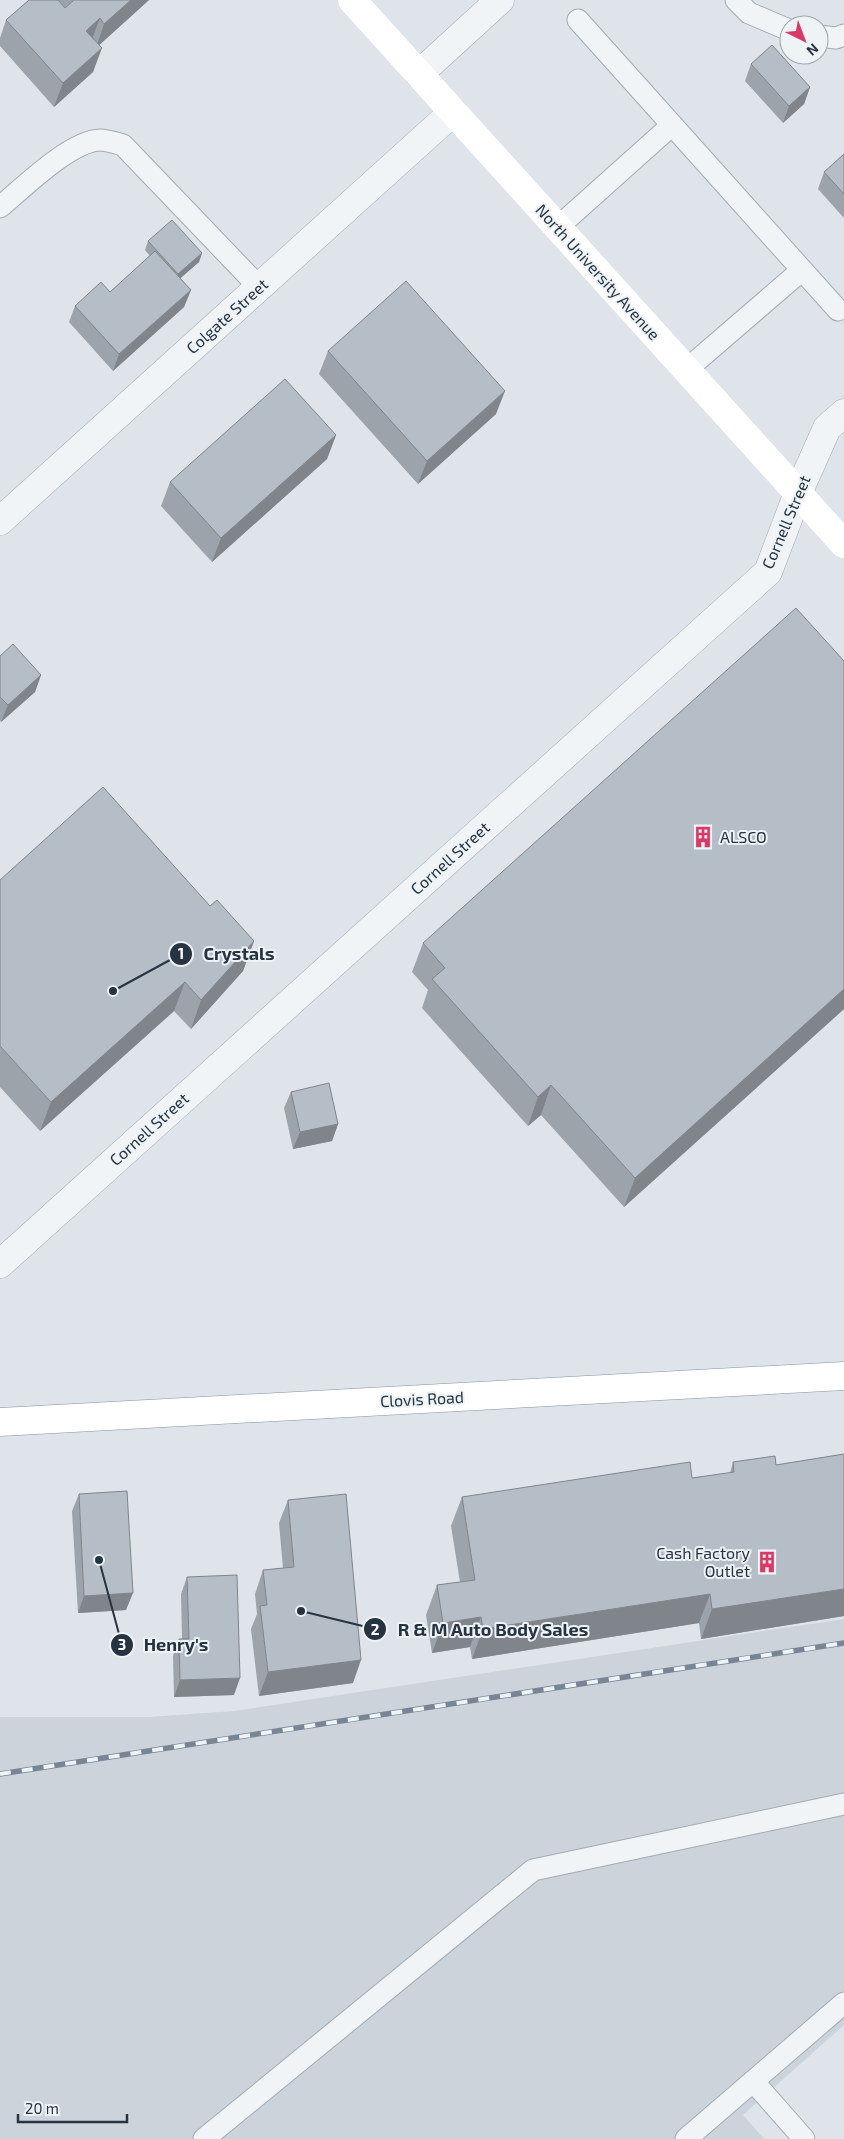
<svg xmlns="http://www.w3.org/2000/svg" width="844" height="2139" font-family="'Exo 2',sans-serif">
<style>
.built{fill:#ccd3db}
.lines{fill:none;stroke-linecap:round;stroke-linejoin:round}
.service-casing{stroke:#a3abb3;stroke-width:23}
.minor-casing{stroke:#a3abb3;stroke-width:29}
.trunk-casing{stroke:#8593a1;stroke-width:29}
.service{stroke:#f1f4f7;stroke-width:21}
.minor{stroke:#f1f4f7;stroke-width:28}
.secondary{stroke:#fff;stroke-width:28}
.trunk{stroke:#fff;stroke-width:28}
.rail-casing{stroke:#778594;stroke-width:5.5}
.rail{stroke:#eef3f6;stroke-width:4;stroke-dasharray:11;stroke-linecap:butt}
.wall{fill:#9ca3aa}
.shaded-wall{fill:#7f858b}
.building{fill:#b5bec6;stroke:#7f858b}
.labels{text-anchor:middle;stroke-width:4;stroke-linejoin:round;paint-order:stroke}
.street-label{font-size:16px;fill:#263341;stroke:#eef3f6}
.poi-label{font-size:16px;fill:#263341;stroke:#eef3f6;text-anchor:start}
.leader{fill:none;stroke:#263341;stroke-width:2}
.callout-dot{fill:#263341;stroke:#eef3f6;stroke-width:2}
.mark-label{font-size:15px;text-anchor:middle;font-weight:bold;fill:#fff}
.callout-label{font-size:18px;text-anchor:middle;font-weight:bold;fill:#263341;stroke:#eef3f6;stroke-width:4;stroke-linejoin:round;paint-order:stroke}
</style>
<rect width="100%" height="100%" fill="#dee4e9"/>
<!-- built -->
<path class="built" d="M844,1619V2025L743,2115L764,2139H0V1717H149L234,1711Z"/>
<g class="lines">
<!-- service casing -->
<g class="service-casing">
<path id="service" d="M736,0L749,13L789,30
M578,20L838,310
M819,36L836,38L844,35
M0,207C23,188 70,141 100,140C107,140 116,143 123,145L259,287
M558,227L672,125
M686,370L802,270
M753,2081L804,2139
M204,2139L533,1870L844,1804
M686,2139L844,2003"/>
</g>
<!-- minor casing -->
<g class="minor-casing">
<path id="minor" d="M419,74L500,0
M0,521L453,112
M0,1264L768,572L798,493L827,428L844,413"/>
</g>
<!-- trunk casing -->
<g class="trunk-casing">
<path id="trunk" d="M0,1422L844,1376"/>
</g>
<!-- service -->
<use href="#service" class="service"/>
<!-- minor -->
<use href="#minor" class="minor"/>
<!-- secondary -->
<path class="secondary" d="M352,0L844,544"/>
<!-- trunk -->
<use href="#trunk" class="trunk"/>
<!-- rail casing -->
<g class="rail-casing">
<path id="rail" d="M0,1774L844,1643"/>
</g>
<!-- rail -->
<use href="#rail" class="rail"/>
</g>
<!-- wall -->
<path class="wall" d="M29,0H149L99,45L93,72L54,107L0,46V38L6,20Z
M751,64L810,87L804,104L783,123L745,81Z
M844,154V218L818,189L824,172Z
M148,241L202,253L199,262L180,278L191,290L184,307L113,371L69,322L75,306L110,292L150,256L145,250Z
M328,351L496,414L418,484L319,374Z
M336,435L327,459L212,562L161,506L170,482Z
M0,656L41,675L35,692L1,722L0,721Z
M844,661V1009L624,1207L541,1115L528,1126L422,1008L428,990L412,972L423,943Z
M0,880L210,906L254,941L243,971L191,1029L174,1011L40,1131L0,1087Z
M291,1092L338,1124L332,1141L293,1149L284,1108Z
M844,1454V1616L701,1639L699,1623L472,1659L470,1647L432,1653L426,1615L437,1585L460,1582L451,1526L462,1497L692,1478L730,1473L733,1462L776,1465Z
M79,1494L126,1610L78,1613L72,1511Z
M288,1500L353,1683L259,1696L251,1629L257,1614L255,1594L263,1570L283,1568L279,1523Z
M187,1577L234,1695L174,1697L173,1656L179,1639H182L181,1594Z"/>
<!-- shaded-wall -->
<path class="shaded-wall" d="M131,0H149L96,48L104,24Z
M100,18L91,42L86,31Z
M102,48L93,72L54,107L63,83Z
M810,87L804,104L783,123L789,106Z
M202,253L199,262L175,283L178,274Z
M191,290L184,307L113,371L119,354Z
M505,391L496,414L418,484L427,461Z
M336,435L327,459L212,562L221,538Z
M41,675L35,692L1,722L8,705Z
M254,941L243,971L191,1029L201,1000Z
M185,982L174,1011L40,1131L51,1102Z
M844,989V1009L624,1207L635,1178Z
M551,1085L541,1115L528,1126L538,1097Z
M338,1124L332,1141L293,1149L300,1132Z
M844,1589V1616L701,1639L712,1609Z
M133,1593L126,1610L78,1613L84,1596Z
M710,1594L699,1623L472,1659L483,1629Z
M481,1617L470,1647L432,1653L443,1623Z
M361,1660L353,1683L259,1696L268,1672Z
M240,1678L234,1695L174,1697L180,1680Z"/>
<!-- building -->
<path class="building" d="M29,0H58L65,8L74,0H131L104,24L100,18L86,31L102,48L63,83L6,20Z
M772,45L810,87L789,106L751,64Z
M844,154V194L824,172Z
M172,220L202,253L178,274L148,241Z
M155,251L191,290L119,354L75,306L101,282L110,292Z
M406,281L505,391L427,461L328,351Z
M285,379L336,435L221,538L170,482Z
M796,608L844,661V989L635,1178L551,1085L538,1097L432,979L445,968L423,943Z
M13,644L41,675L8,705L0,697V656Z
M103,787L210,906L217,900L254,941L201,1000L185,982L51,1102L0,1046V880Z
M329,1083L338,1124L300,1132L291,1092Z
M844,1454V1589L712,1609L710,1594L483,1629L481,1617L443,1623L437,1585L475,1580L462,1497L690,1462L692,1478L734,1472L733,1462L775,1456L776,1465Z
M127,1491L133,1593L84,1596L79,1494Z
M346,1494L361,1660L268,1672L260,1606L267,1605L263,1570L294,1567L288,1500Z
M237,1575L240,1678L180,1680L179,1639H189L187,1577Z"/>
<!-- icons -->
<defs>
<g id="building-bare" transform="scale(1.725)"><path d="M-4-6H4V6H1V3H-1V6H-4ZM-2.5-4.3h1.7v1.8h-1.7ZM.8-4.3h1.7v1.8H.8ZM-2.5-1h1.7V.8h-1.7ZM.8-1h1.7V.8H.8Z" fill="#d93964" stroke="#eef3f6" stroke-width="2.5" paint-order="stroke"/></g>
</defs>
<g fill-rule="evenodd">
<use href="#building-bare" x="703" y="837"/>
<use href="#building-bare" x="767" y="1562"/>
</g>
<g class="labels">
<!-- street labels -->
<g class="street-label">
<text transform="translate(598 272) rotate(48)" y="6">North University Avenue</text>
<text transform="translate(227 316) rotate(-42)" y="6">Colgate Street</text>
<text transform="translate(786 522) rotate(-67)" y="6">Cornell Street</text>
<text transform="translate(450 858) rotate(-42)" y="6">Cornell Street</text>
<text transform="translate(149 1129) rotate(-42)" y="6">Cornell Street</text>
<text transform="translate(422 1399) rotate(-3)" y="6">Clovis Road</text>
</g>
<!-- poi labels -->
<g class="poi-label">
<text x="720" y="843">ALSCO</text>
<text x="750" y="1559" text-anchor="end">Cash Factory<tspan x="750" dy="18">Outlet</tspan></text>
</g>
</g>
<!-- callouts -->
<path class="leader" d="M113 991L181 954M301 1611L375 1629M99 1560L122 1645"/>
<g class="callout-dot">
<circle cx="113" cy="991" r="5"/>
<circle cx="301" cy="1611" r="5"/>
<circle cx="99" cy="1560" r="5"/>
<circle cx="181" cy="954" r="12"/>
<circle cx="375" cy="1629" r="12"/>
<circle cx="122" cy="1645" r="12"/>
</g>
<g class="mark-label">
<text x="181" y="959">1</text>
<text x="375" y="1635">2</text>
<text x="122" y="1650">3</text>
</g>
<g class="callout-label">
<text x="239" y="960">Crystals</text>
<text x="493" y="1636">R &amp; M Auto Body Sales</text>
<text x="176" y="1651">Henry's</text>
</g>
<!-- north arrow -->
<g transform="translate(804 40) rotate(138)"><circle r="24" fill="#eef3f6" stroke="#9ea6ae"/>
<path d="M0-4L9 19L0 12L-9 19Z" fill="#d93964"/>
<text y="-8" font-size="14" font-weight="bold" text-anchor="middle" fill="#263341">N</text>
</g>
<!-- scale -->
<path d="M18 2114v8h109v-8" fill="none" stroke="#263341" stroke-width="2.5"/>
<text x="25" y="2114" font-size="15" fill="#263341" stroke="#eef3f6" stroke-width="4" paint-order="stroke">20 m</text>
</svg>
